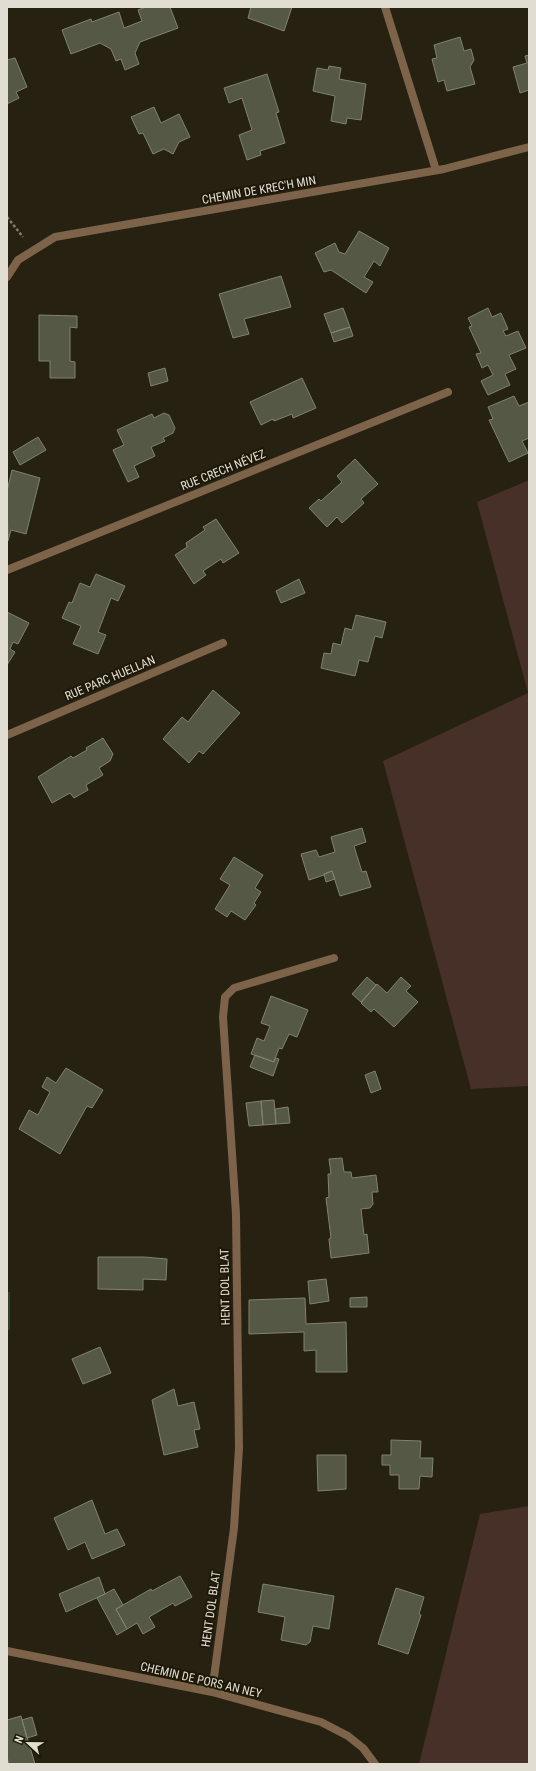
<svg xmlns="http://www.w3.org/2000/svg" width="536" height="1771" font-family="'Roboto Condensed',sans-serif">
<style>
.green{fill:#473027}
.water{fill:#2b4228}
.building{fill:#545845;stroke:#7f8370}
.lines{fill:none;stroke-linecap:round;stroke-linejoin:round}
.path{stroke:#7f7a6c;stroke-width:2.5;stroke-dasharray:3 2;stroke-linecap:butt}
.service{stroke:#7c6349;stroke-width:8}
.minor{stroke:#7c6349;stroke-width:8}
.labels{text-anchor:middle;stroke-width:4;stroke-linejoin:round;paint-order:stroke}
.street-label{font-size:12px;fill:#e1ddd3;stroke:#1d1808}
</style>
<rect width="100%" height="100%" fill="#272111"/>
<!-- green -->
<path class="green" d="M529,480V1086L471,1089L383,761L528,693L477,502Z
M529,1506V1764H419L480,1514Z"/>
<!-- water -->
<path class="water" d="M7,1292H10V1330H7Z"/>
<!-- building -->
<path class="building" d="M146,7H170L178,28L140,42L135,53L139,64L125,70L121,59L116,61L111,49L100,43L71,54L62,30L91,19L92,22L119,12L124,28L142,21L138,10Z
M251,7H292L284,31L248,18Z
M460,37L464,51L471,49L474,60L470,67L475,84L447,91L444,80L438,82L432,59L437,58L434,45Z
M529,55V90L520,93L513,67L527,63L525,56Z
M15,58L27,87L16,92L19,98L7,104V60Z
M329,66L341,68L339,79L366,84L361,120L347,118L346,124L331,121L335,96L313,91L317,68L328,70Z
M267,74L279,112L276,113L285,143L260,151L261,155L247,160L239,135L252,130L242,98L229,103L224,88Z
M154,107L161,123L179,114L190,137L179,142L173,154L164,149L153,154L143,133L139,134L131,117Z
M359,231L389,248L380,266L374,261L364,277L373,282L366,293L331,270L324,272L315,253L335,243L339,252L345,254Z
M281,276L291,307L244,319L249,334L233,338L219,294Z
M343,308L350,327L331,333L324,314Z
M488,308L492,317L501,313L508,329L503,331L506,336L518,331L526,348L509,355L516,369L505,374L510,385L488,395L481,381L493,375L488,365L482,368L476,354L481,353L469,327L472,326L468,318Z
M39,315L77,316V328L70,327V361L75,362V378H50V361H39Z
M350,327L353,336L334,342L331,333Z
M165,368L168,381L151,386L148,373Z
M302,378L316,408L293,418L292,414L274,421L273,419L261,425L250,402Z
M514,396L519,406L529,402V438L522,441L528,453L509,462L489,420L493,419L488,407Z
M164,413L169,415L175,428L173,433L163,438L165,441L151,447L155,456L134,466L139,477L128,482L113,450L124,445L117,430L152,414L154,418Z
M38,437L46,450L20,465L13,452Z
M355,459L378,484L361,499L364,503L342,523L337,517L327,527L309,508L319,499L321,501L342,482L337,476Z
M12,470L40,478L26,534L11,530L8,541L7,491Z
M216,519L239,553L223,563L221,559L203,571L206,575L194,584L175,555L187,547L186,543L205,530L203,527Z
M96,574L125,586L118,601L111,598L98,632L106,635L98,654L73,644L81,626L62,618L69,602L72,603L80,583L90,587Z
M299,579L305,593L281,603L276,591Z
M7,612L29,623L18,644L13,642L10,649L15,652L7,665Z
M356,615L386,622L382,638L375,636L368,662L359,660L355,676L321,668L324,653L331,654L333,643L341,645L345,628L352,630Z
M213,690L240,713L203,754L199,751L189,763L163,739L182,717L188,722Z
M103,738L113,754L110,761L99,768L103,775L86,785L88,790L74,798L70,793L52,803L38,777L71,756L73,758L87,750L86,748Z
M362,828L366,842L354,846L362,872L366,871L371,887L340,896L332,871L324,874V875L309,880L301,854L316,850L319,857L335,852L331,837Z
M234,857L263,875L255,888L261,892L254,903L256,905L245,920L231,911L227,917L215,909L230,885L220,879Z
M332,871L335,879L326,882L324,874Z
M367,977L376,985L361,1002L352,994Z
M401,977L411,986L406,991L418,1002L394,1027L374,1009L371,1012L361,1003L377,984L387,993Z
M271,996L308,1010L297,1037L289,1034L282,1049L279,1048L274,1062L251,1054L257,1038L264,1041L270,1026L261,1023Z
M255,1055L274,1062L275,1058L279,1059L273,1076L250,1067Z
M66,1068L103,1090L92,1108L87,1106L60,1154L19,1129L29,1110L38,1115L50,1092L42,1087L47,1077L56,1083Z
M375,1071L381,1089L371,1093L365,1075Z
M274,1100L276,1124L263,1125L261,1101Z
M261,1101L263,1125L249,1126L246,1103Z
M288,1107L290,1123L276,1124L275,1109Z
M342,1158L344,1172H351L352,1178L376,1175L378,1192H372L373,1204L370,1208L361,1209L364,1235L367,1234L369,1253L331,1258L329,1239L331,1238L326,1198L329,1197L328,1174H331L329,1159Z
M98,1257H144L167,1259L166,1280L143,1279V1290L98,1289Z
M326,1279L329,1301L310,1304L308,1281Z
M367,1297V1307H350V1298Z
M305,1298L306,1324L346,1322L347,1372H316V1350L304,1351V1332L249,1334V1300Z
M100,1347L111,1373L83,1384L72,1359Z
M174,1389L178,1406L194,1402L200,1429L194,1430L198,1447L164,1455L152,1400Z
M391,1440L421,1441L420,1458H433L432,1477L420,1476L419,1489H399V1475H390V1465H382V1455H391Z
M317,1455H346V1489L318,1491Z
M92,1500L105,1534L117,1529L125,1545L92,1559L85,1542L68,1550L54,1518Z
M180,1576L192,1597L175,1606L173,1603L149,1617L155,1627L143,1634L137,1623L127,1629L116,1609L151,1589L152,1591Z
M99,1577L105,1594L66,1612L59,1594Z
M263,1584L334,1596L329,1629L313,1626L310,1642L306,1645L281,1640L285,1617L258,1612Z
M396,1588L424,1597L419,1614L421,1615L408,1654L378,1644Z
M114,1589L123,1605L116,1609L127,1629L117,1635L97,1598Z
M21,1716L22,1720L35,1764H9L7,1757V1720Z
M32,1717L37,1735L27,1738L22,1720Z"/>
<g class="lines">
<!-- path -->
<path class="path" d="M7,217L23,237"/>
<!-- service -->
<path class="service" d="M385,7L436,170"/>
<!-- minor -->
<path class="minor" d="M7,277L18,260L55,237L444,169L529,147
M7,570L448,392
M7,735L223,643
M7,1651L212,1692L321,1722L348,1736L363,1748L375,1764
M212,1692L234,1528L239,1448L236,1214L223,1017L225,997L234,988L334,958"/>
</g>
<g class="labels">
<!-- street labels -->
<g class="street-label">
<text transform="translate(259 190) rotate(-10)" y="4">CHEMIN DE KREC'H MIN</text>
<text transform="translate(223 470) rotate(-22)" y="4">RUE CRECH NÉVEZ</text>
<text transform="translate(110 678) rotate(-23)" y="4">RUE PARC HUELLAN</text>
<text transform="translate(225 1287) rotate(-91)" y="4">HENT DOL BLAT</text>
<text transform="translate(211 1609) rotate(-82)" y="4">HENT DOL BLAT</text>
<text transform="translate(201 1680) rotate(13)" y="4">CHEMIN DE PORS AN NEY</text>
</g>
</g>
<!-- border -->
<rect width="536" height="1771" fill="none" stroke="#e1ddd3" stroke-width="16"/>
<!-- north arrow -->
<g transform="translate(28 1743) rotate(292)" stroke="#1d1808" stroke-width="3" paint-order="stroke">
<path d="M0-3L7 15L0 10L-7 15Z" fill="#e1ddd3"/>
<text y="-6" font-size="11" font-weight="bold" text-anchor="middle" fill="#e1ddd3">N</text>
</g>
</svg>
